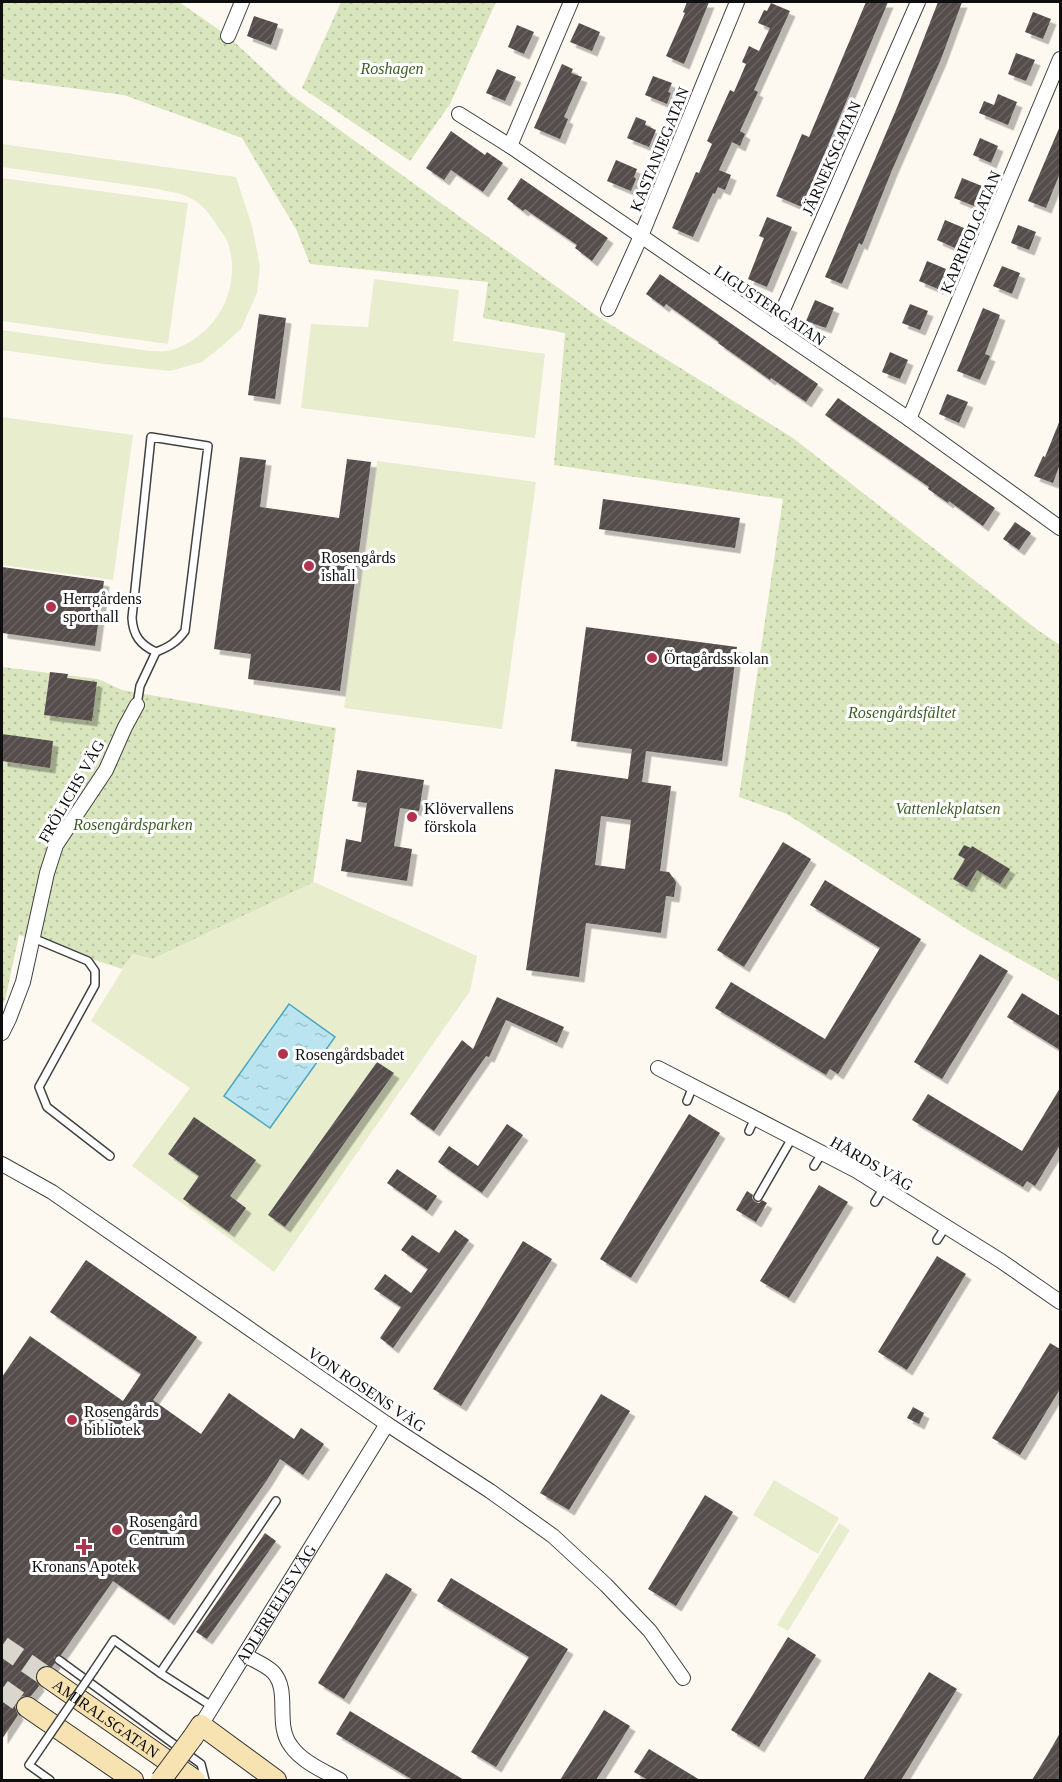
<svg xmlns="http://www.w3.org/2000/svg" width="1062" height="1782" font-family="Georgia,serif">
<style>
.park{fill:url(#park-dots)}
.pitch{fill:#e8edce}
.water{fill:url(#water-ripples);stroke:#48a5c0;stroke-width:1.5}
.building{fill:url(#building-hatch);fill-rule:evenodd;filter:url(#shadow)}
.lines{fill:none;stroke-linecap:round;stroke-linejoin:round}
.secondary-tunnel{stroke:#d9d6ce;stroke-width:20;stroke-dasharray:20 10;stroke-linecap:butt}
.lane-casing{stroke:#414141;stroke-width:10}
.street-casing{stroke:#414141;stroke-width:16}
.secondary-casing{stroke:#303030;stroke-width:22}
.lane{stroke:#fff;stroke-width:7}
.street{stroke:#fff;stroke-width:14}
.secondary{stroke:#f7e3b2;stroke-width:20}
.lane-bridge-casing{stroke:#414141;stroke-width:10;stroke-linecap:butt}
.secondary-bridge-casing{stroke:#303030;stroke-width:22;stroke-linecap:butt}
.lane-bridge{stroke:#fff;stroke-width:7}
.secondary-bridge{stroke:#f7e3b2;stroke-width:20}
.poi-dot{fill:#b1334f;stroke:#fff;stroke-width:2}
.labels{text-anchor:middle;stroke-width:6;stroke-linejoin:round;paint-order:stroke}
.park-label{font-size:16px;font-style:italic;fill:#3b5f24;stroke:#fff}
.street-label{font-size:16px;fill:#0e0e0e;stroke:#fff}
.poi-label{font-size:16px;fill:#0e0e0e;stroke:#fff;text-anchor:start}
</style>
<defs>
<pattern id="park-dots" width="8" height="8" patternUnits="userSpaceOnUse" patternTransform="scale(1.5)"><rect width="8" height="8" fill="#d9e5bd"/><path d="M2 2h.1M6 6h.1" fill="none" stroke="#b9c3a1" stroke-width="1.8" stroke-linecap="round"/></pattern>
<pattern id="water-ripples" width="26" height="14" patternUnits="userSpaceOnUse" patternTransform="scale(1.5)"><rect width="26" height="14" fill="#bae5f0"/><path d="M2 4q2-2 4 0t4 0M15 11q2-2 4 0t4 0" fill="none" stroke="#9fc3cd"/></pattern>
<pattern id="building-hatch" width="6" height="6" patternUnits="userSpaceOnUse" patternTransform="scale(1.5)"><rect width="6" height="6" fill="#554d4b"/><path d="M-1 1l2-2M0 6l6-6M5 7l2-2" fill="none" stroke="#696261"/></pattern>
<filter id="shadow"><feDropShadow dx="5.5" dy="5.5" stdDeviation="0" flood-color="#0004"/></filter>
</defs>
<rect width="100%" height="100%" fill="#fdf9f0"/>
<!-- park -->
<path class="park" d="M2,2H179L228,36L290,94L600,318L793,438L1039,631L1060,645V982L970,931L787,814L739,797L783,499L554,465L565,333L483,318L488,282L310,264L296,229L242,138L124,95L2,79Z
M341,2H496L450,104L410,161L302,88Z
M2,667L98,679L122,690L336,728L313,883L153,959L133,954L122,969L19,935L5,1000L2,1005Z"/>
<!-- pitch -->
<path class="pitch" d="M2,144L236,177L252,226L260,266L257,293L241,329L221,347L202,362L170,371L104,364L2,350V330L150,351C156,351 162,352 168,351C178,349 189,343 197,337C227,316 239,277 228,243C226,237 221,232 218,227C212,217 204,206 194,200C183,193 170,192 158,189L2,167Z
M2,178L188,203L168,344L2,321Z
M374,279L459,290L453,341L545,354L535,438L301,408L311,324L368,327Z
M2,417L133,435L113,580L2,565Z
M377,461L536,482L502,729L344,708Z
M314,882L477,956L470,991L274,1272L132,1166L190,1088L91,1021L132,954L153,959Z
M774,1480L839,1518L818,1554L753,1515Z
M839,1523L850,1530L788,1631L777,1625Z"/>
<!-- water -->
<path class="water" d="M289,1004L335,1037L270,1128L224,1096Z"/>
<!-- building -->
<path class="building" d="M687,2H709L684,64L666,56L685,13L683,12Z
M866,2H888L802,207L776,196L802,134L809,137Z
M938,2H962L941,59L892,170L862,245L859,243L842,284L825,277L898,105Z
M771,3L790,11L754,90L758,92L740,131L745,134L740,146L732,142L719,170L731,175L725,190L718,187L715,194L713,193L693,237L672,228L696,172L699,173L712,144L707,141L725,101L730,90L734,92L746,64L742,62L749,46L759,51L770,28L758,23L764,10L767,11Z
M1033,12L1051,19L1043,39L1025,32Z
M254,16L278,24L271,45L247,36Z
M579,23L600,32L592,51L570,42Z
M517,25L534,32L524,54L508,47Z
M1016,53L1035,60L1026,81L1008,74Z
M562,64L573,69L571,73L582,77L564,117L568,119L560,139L534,128Z
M497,69L516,77L505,101L486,93Z
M653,76L672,83L668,92L671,93L667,104L645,95Z
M998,94L1017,102L1008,125L979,113L984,101L994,105Z
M636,117L646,121L645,125L656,130L649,147L627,138Z
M1060,126V173L1046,208L1028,201Z
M451,131L485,155L487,152L503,163L483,192L451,170L444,180L426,168Z
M980,138L998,146L991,163L973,155Z
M616,160L637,169L634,177L636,179L631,191L607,181Z
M521,178L608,238L592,261L575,248L577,245L525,209L523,211L507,199Z
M962,178L982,186L974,206L954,198Z
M767,217L792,227L767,287L748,279L764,238L759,236Z
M945,220L964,228L955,248L937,240Z
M1018,225L1036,232L1029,250L1011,243Z
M927,261L946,269L938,289L919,281Z
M1002,266L1020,273L1012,294L993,286Z
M660,274L818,384L806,402L771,378L770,380L752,367L718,343L719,342L666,304L664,307L646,294Z
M815,300L834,308L826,328L806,321Z
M910,304L928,311L920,330L902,323Z
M983,308L1000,315L985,354L990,356L980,380L957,371Z
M259,314L286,318L275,399L248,395Z
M890,352L908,360L900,379L882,372Z
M947,394L968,402L959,423L939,414Z
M838,398L995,508L983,526L949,501L948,503L928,489L929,487L825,415Z
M1060,420V464L1053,483L1034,476L1043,456L1045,457Z
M240,457L266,460L260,507L339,518L347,459L371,462L340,691L248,679L251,654L214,649Z
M603,499L740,518L735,548L599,529Z
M1015,522L1031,533L1019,550L1003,539Z
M2,567L104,581L95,646L2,633Z
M586,627L737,647L722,761L646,751L642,782L671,786L660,871L669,872L676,882L674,897L666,896L661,933L586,923L579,977L526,970L555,769L628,779L632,749L571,741ZM601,816L631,820L625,869L595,865Z
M50,672L68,674L67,678L97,682L92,721L44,715Z
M2,734L53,741L50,768L2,761Z
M357,770L424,780L419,811L400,808L394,846L412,849L407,881L341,871L346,839L361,842L367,803L352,801Z
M783,842L811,859L744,967L717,950Z
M964,845L971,848L972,846L1010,869L1000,884L977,870L967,887L953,879L965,859L958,855Z
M825,880L921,939L838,1074L830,1069L826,1075L715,1008L731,982L825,1039L880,948L810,905Z
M980,954L1008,971L942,1079L914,1062Z
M1022,993L1060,1016V1050L1007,1017Z
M497,997L564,1027L557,1043L506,1020L489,1057L486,1056L434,1131L410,1114L462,1040L473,1049Z
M377,1062L394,1073L285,1227L268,1215Z
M1060,1088V1145L1035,1186L1027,1181L1023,1187L912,1120L928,1094L1022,1151Z
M689,1114L720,1133L631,1278L600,1259Z
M194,1117L256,1160L230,1196L246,1208L229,1232L183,1199L199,1176L168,1154Z
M507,1124L523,1135L482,1193L438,1162L449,1146L478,1166Z
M397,1169L437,1196L427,1211L387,1183Z
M819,1185L848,1202L789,1298L760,1281Z
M747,1191L753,1195L752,1198L755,1202L759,1203L762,1200L767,1203L756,1222L736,1210Z
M455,1230L469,1240L393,1348L380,1338L401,1307L374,1289L385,1274L411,1293L428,1269L401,1250L412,1235L439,1253Z
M523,1241L552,1259L461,1406L433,1389Z
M937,1256L966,1274L907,1370L878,1352Z
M86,1260L197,1337L153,1400L201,1434L229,1393L294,1439L301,1428L324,1444L303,1475L280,1459L267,1480L169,1620L113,1581L61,1655L54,1657L55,1663L52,1667L42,1666L38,1670L35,1677L39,1686L31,1696H22L18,1700L15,1707L18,1715L2,1739V1377L30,1336L123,1401L141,1374L50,1312Z
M1050,1343L1060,1349V1389L1020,1455L992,1438Z
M601,1394L630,1411L569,1510L540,1493Z
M913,1407L924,1413L919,1424L907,1418Z
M705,1495L733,1512L676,1606L648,1589Z
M265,1533L276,1541L207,1639L196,1632Z
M386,1573L412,1589L344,1699L318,1683Z
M451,1578L568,1649L496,1767L471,1752L529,1657L437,1601Z
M788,1637L816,1655L759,1747L731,1730Z
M929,1672L957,1689L901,1780H863Z
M604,1710L630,1726L596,1780H560Z
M350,1711L464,1780H413L336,1734Z
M1060,1733V1780H1032L1048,1754Z
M649,1749L700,1780H648L634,1772Z"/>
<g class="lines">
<!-- secondary-tunnel -->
<path class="secondary-tunnel" d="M2,1646L47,1677
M2,1689L27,1707"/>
<!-- lane casing -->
<g class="lane-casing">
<path id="lane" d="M137,705L140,686L156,652C169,647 177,642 185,631L208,446L151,437L132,618C133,635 140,645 156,652
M33,938L88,961L95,971V985L39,1087L47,1107L110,1156
M687,1101L693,1086
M749,1131L755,1118
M814,1166L822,1153
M758,1197L792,1138
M875,1202L884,1187
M937,1240L946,1226
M59,1660L201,1764L205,1780
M94,1670L114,1640L160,1673L213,1707
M160,1673L276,1501
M42,1746L29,1765L50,1780"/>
</g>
<!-- street casing -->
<g class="street-casing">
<g id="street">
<path d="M228,36L242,2"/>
<path d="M459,114L510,146L775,328L909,419L1060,528"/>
<path d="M510,146L571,2"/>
<path d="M608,309L641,236L737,2"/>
<path d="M775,328L918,2"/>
<path d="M909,419L1060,59"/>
<path d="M2,1033L9,1019L23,982L47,873L56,845L106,770L125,727L137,705"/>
<path d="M658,1068L857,1171L1001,1261L1060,1302"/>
<path d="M2,1164L52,1192L387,1424L490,1491L553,1536L606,1585L650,1631L683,1678"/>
<path d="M245,1655C253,1660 266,1665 273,1672C291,1691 274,1724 291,1746C302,1762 324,1771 340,1780"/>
<path id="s1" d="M201,1725L387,1424"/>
</g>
</g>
<!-- secondary casing -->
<g class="secondary-casing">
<g id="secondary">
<path id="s2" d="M47,1677L195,1780"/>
<path d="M27,1707L133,1780"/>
<path d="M193,1737L201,1725L276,1780"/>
</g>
</g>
<!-- lane -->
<use href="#lane" class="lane"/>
<!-- street -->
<use href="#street" class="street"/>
<!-- secondary -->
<use href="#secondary" class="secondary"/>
<!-- lane-bridge casing -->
<g class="lane-bridge-casing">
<path id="lane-bridge" d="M42,1746L94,1670"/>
</g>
<!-- secondary-bridge casing -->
<g class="secondary-bridge-casing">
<path id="secondary-bridge" d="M161,1780L193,1737"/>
</g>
<!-- lane-bridge -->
<use href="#lane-bridge" class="lane-bridge"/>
<!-- secondary-bridge -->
<use href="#secondary-bridge" class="secondary-bridge"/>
</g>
<!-- markers -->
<g class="poi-dot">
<circle cx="309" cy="566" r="6"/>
<circle cx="51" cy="607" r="6"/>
<circle cx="652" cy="658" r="6"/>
<circle cx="412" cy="817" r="6"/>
<circle cx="283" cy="1054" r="6"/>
<circle cx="72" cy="1420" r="6"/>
<circle cx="117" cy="1530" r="6"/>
<path d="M81 1538h6v6h6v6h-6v6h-6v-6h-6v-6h6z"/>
</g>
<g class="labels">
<!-- park labels -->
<g class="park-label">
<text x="392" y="74">Roshagen</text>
<text x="902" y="718">Rosengårdsfältet</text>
<text x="948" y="814">Vattenlekplatsen</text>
<text x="133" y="830">Rosengårdsparken</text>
</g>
<!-- street labels -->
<g class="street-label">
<text transform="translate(659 149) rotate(-68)" y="6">KASTANJEGATAN</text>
<text transform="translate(831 158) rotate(-66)" y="6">JÄRNEKSGATAN</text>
<text transform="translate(970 232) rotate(-67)" y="6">KAPRIFOLGATAN</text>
<text transform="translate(770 305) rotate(34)" y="6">LIGUSTERGATAN</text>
<text transform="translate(71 791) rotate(-60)" y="6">FRÖLICHS VÄG</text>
<text transform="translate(872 1163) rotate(30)" y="6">HÅRDS VÄG</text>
<text transform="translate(367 1389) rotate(34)" y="6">VON ROSENS VÄG</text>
<text dy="6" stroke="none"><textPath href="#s1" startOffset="142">ADLERFELTS VÄG</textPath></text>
<text dy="6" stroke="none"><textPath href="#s2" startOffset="72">AMIRALSGATAN</textPath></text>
</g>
<!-- poi labels -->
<g class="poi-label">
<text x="321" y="563">Rosengårds<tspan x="321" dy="18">ishall</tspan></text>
<text x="63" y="604">Herrgårdens<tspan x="63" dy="18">sporthall</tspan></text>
<text x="664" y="664">Örtagårdsskolan</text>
<text x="424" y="814">Klövervallens<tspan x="424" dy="18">förskola</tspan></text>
<text x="295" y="1060">Rosengårdsbadet</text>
<text x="84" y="1417">Rosengårds<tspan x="84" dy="18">bibliotek</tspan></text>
<text x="129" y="1527">Rosengård<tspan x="129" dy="18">Centrum</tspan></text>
<text x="84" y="1572" text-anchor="middle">Kronans Apotek</text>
</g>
</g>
<!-- border -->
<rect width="1062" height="1782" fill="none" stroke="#0e0e0e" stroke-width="6"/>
</svg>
